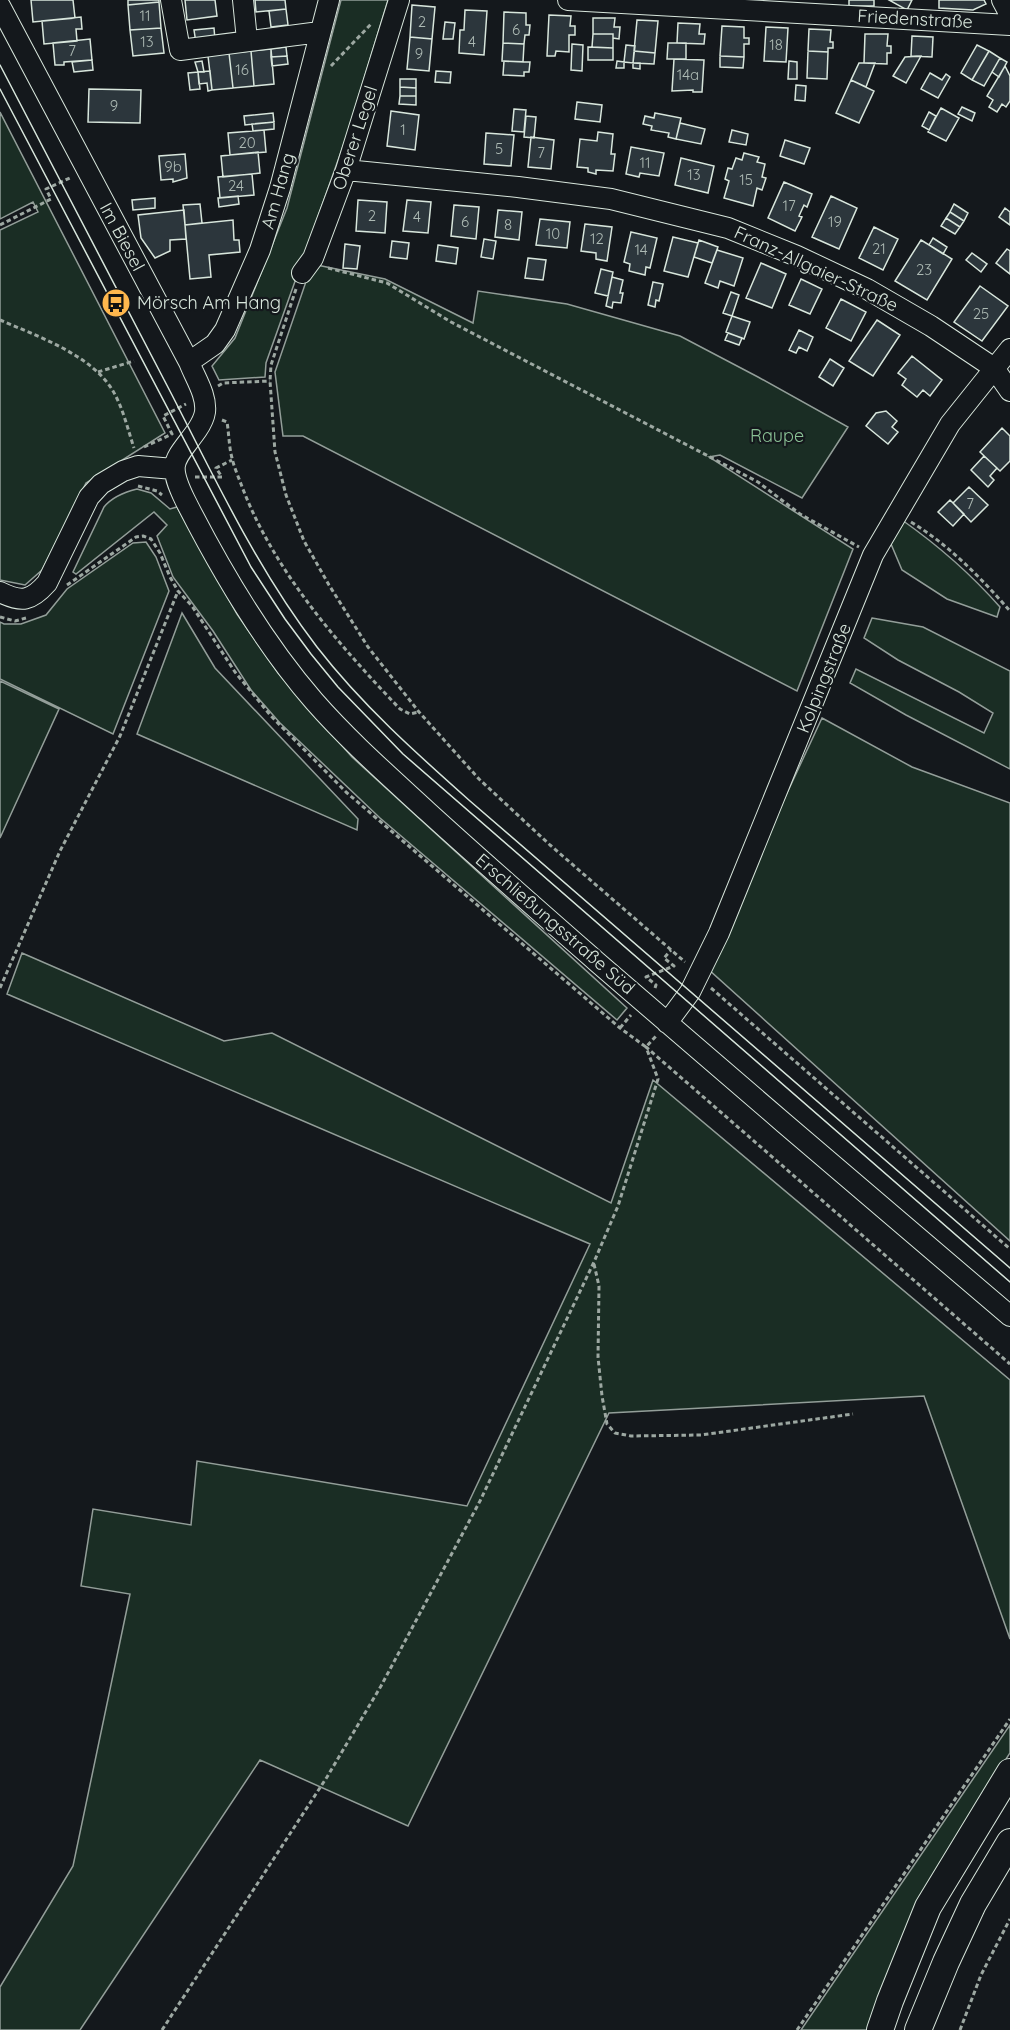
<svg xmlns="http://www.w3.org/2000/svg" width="1010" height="2030" font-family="Quicksand,sans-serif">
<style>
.green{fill:#1a2d24;stroke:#939e99;stroke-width:1.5}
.building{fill:#2c363c;stroke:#d8e6dc;stroke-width:1.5}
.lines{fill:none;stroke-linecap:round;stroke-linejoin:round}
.minor-casing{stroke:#d8e6dc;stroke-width:22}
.major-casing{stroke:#d8e6dc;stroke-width:28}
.path{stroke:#9da8a2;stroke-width:3;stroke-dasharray:4.5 3;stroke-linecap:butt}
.minor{stroke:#14181c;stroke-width:20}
.major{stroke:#14181c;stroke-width:26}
.tram{stroke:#d8e6dc;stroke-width:1.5}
.labels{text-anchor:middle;stroke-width:4.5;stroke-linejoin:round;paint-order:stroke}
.number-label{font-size:15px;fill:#adbab4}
.street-label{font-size:18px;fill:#d8e6dc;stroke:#14181c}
.poi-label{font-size:18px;fill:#d8e6dc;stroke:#14181c;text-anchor:start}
.park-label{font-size:18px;fill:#8ac095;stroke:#14181c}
</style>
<rect width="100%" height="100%" fill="#14181c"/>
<!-- green -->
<path class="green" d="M341,0H388L347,135L266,363L265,377L219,380L212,366L235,338L287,208Z
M0,112L165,433L86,483L42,570L25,585L0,580V230L38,212L33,202L0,219Z
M312,264L385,279L473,323L478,291L567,304L680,336L758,377L848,427L802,498L720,455L709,457L853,549L797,691L303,436H283L275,372Z
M137,489L151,493L170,509L177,507L237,614L278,673L352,757L627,1008L617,1020L380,818L280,723L251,690L213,631L173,577L157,536L167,525L154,512L76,574L73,572L104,507C112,497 125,492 137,489Z
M902,520C939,546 969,572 1000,607L997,617L947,599L902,570L891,544Z
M146,542L156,557L169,591L113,734L0,679V622L4,624H21L46,615L67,589L133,543Z
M182,613L215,668L358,819L357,830L137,734Z
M872,618L923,627L1010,671V769L906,715L850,683L856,669L984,733L993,713L959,692L898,660L864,638Z
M0,681L59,709L0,838Z
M822,718L912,767L1010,803V1241L708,969L746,892L781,806Z
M22,953L224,1041L272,1033L611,1203L653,1080L1010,1380V1639L924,1396L609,1413L408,1826L260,1760L80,2030H0V1987L73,1866L130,1594L81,1586L93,1509L191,1525L197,1461L467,1506L590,1244L7,994Z
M1010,1725V1753L983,1794L867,2030H801Z"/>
<!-- building -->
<path class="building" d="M31,0H73L75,18L33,22Z
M128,0H159V2L128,5Z
M185,0H215L217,16L187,20Z
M255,0H285L286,9L256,12Z
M849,0H874V6H849Z
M889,0H912L907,10Z
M939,0H984L986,4L973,10L939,8Z
M159,2L161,28L130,30L128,5Z
M412,5L435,7L432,39L410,37Z
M286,9L288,25L271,27L269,11Z
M465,10L487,11L484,55L459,53L460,30H464Z
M504,12L526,13V25H530L529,35H525L524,44L503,43Z
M549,15L571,16L570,26H575V35H569V52L556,51L555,56H547Z
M81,17L82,29H76L77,41L44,44L42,21Z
M593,18H615L614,27H620L619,39L613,38V34H593Z
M637,20L658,21L655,53L634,51Z
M445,22L455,23L453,39H443Z
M678,23L700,24L699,34H705L704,44L677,43Z
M722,26L744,27V38H749V44H744V57L720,56Z
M766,27L788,28L786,62L764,61Z
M161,28L164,53L133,56L130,30Z
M214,28L215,40L196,43L194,30Z
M809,29L831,30L830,42H833V48H828V52L808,51Z
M593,34H613V48L592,47Z
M865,34H888L887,46H891V53H887V64L864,63Z
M912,36L933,37L932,57L911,56Z
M410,37L432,39L429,71L407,69Z
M90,39L92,60L64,62V65H55L53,43Z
M503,43L524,44L523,62L502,61Z
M668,43H686V59H667Z
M572,44L583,45L582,71L571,70Z
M626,45L635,46L633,63L624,62Z
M977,45L989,51L972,80L961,73Z
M286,47L287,56L271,57V49Z
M588,47L613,48V60H588Z
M271,49L274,84L254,86L251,51Z
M251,51L254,86L233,88L229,53Z
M634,51L655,53L654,64L633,63Z
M808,51L828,52L827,79L807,78Z
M989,51L1000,58L984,86L972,80Z
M229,53L233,88L212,90L208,56Z
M287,56L288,64L272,66L271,57Z
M720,56L744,57L743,68L720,67Z
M921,56L906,83L893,76L905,57Z
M1000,58L1007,62L999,77L992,72Z
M674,59L704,60L702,92H693V90L672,91Z
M92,60L93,70L74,72L72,62Z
M202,61L204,72H198L195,62Z
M504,61L530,62L529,72H524V76L503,75Z
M617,61L624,62V68H616Z
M789,61L797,62V79H788Z
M633,63H640V69L633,68Z
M859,63H875L866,87L851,80Z
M1005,66L1010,76V101L1006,107L1002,104L997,112L989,107L993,100L987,96Z
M210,71L212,90L208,91L207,83L199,84L198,72Z
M436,71L451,72L450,83L435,82Z
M198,72L200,89L190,90L188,73Z
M930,73L942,80L946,74L950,77L938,98L921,89Z
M400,79H416V88L400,87Z
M851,80L874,91L859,123L836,113Z
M796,85L806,86L805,101L795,100Z
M400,87L416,88V96H400Z
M89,89L141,90L140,123L88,122Z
M400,96H416V105L399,104Z
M577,102L602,105L600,122L575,119Z
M962,107L975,113L972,121L958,114Z
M941,108L959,118L946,141L928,132Z
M514,109L526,110L524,132L512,131Z
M391,111L419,115L415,150L387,146Z
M929,112L936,116L929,130L922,126Z
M273,113L274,122L245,125L244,116Z
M655,113L681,118L676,139L668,137L669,133L651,130L652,126L643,124L645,116L654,118Z
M526,116L536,117L534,138L524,137Z
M274,122V129L253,131L252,124Z
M680,123L705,129L701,144L676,139Z
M264,130L266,152L230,155L228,133Z
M732,130L748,134L746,145L729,142Z
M598,132L613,134L611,154H615L613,171L596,170V174L588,172V168L577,167L580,139L597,141Z
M486,133L514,135L511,166L484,164Z
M531,137L554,140L551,169L528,167Z
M785,140L810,148L804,164L780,156Z
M631,147L664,153L659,176L640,173L639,177L626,174Z
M258,152L260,173L223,177L221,156Z
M744,153L759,157L757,162L765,164L762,177L766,178L762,190L757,188L753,206L724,198L729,181L725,179L728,168L732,169L736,158L742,160Z
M185,154L187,178L173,182V179L161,180L159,156Z
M681,158L714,166L708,193L675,185Z
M252,174L254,195L220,198L218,177Z
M784,182L812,194L807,207L804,205L799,216L802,217L795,231L768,218Z
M238,196L239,204L219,207L218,198Z
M831,196L857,208L839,249L812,237Z
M155,198V208L133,210L132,200Z
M358,200L387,202L385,233L356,231Z
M407,200L431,202L428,233L403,231Z
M200,204L202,223L185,225L183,205Z
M954,204L968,213L964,221L950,212Z
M454,205L479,207L476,239L451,236Z
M1005,208L1010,212V225L999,217Z
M184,210L186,239L170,240V251L155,258L141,238L138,215Z
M498,210L522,212L519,240L495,237Z
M950,212L964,221L960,227L946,218Z
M946,218L960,227L955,234L941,226Z
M540,219L570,222L567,248L536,245Z
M233,220L234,240H239L240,252L209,255L211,277L190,279L185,225Z
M585,224L612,227L607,261L596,259V253L581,251Z
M874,227L898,239L883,270L859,258Z
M631,232L657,238L650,268L646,267L645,275L629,271L630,264L624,262Z
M673,237L698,243L688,277L664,271Z
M933,238L947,247L943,254L929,245Z
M484,239L496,241L493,259L481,257Z
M699,240L718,247L712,263L694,257Z
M921,240L952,259L927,300L895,281Z
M392,241L409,243L407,259L390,257Z
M345,244L360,246L357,269L343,268Z
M438,245L458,248L456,264L436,261Z
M1007,249L1010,251V274L996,263Z
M717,250L743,258L734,286L720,281L718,288L705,283Z
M972,253L987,264L981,272L966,260Z
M528,258L546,260L543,280L525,278Z
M761,263L786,274L772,308L746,298Z
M601,269L613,272L608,296L595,293Z
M612,277L623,280L620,293H623L621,303L613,302L612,308L606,306Z
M801,279L822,289L810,314L789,305Z
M653,282L663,284L659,301L656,300L655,307L648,305Z
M980,286L1008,306L982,341L954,322Z
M731,292L739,295L732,316L723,313Z
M841,299L866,312L851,341L826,328Z
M732,316L750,322L744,339L726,332Z
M877,320L900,335L873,376L849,361Z
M799,330L813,337L807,351L799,347L796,353L789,350Z
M728,333L742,338L739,345L725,340Z
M912,356L942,380L930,396L923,390L917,397L902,385L906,379L898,373Z
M830,359L844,368L833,386L819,377Z
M886,411L897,421L892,427L898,432L888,444L866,426L876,413Z
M1002,428L1010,436V461L1000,471L980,452Z
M984,456L997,468L990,476L994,480L988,487L971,470Z
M969,487L988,505L971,522L953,503Z
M950,500L964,514L953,526L938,512Z"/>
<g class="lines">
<!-- minor casing -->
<g class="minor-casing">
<path id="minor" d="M171,0L180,50L312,33L320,34
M243,0L247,40
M568,0L1010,25
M1002,0L1010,15
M0,6L189,362C195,378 207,395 205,412C204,419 201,424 197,430C175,461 166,461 185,500C221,571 262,641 314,701C349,741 389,776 428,812C484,863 540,912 597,962C734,1081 872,1198 1010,1316
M346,170L518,187L611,199L728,228L797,256L867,289L931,326L994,368L1010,391
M302,273L313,258L346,170L399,0
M189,362L215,344L225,330L260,250L280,188L329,0
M0,592C22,603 31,601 47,583L89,497L101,484L123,471L138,466L174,469
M667,1023L690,992L719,933L873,555L950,424L1010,349"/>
</g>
<!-- major casing -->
<g class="major-casing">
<path id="major" d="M880,2030L890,2001L928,1907L1010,1772
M918,2030L946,1962L973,1904L1010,1842"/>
</g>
<!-- path -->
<path class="path" d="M331,66L372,23
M0,225L51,199L46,189L72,177
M328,268L387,283L451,322L758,482L800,514L859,547
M296,289L271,365L270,381L275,452L286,495L304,541L329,585L368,647L419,712L479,779L550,845L685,962
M0,320C37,336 92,355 113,391C123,408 128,430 134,448
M98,372L134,361
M218,386L223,383L270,381
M222,420L227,422C229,434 229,447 232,458C234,467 238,476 241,484C273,570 338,644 400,709L410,714L419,712
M144,447L172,434L163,416L186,404
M195,477H222L216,468L232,460
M138,486L157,491L162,495
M911,522C949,545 981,578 1010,611
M67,585L136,537L143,536L151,539L160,553L170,577L178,591L192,606L235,672L271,716L346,792L620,1028L646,1047L656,1036
M0,617L15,621L26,618
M0,988L60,851L120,736L178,591
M655,988L656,985L646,977L674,966L664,958L671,950
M711,988L1010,1249
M620,1028L631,1015
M594,1264L599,1286L598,1357L602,1396L607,1424L615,1433L631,1436L701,1435L853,1414
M162,2030L327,1777L381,1686L480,1501L594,1262L618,1206L658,1079L646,1047L1010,1364
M797,2030L1010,1719
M960,2030L981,1975L1010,1919"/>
<!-- minor -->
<use href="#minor" class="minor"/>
<!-- major -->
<use href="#major" class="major"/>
<!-- tram -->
<path class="tram" d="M0,65C58,175 115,285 172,395C216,481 258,570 317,647C362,705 416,753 470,801L1010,1268
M0,89L251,567L285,619L311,654L338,687L403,754L1010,1282"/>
</g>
<!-- icons -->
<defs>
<g id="bus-disc" transform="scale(1.5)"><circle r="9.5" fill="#ffb74d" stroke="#14181c"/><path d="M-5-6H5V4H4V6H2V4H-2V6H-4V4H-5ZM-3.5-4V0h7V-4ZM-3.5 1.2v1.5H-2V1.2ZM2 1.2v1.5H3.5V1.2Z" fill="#111"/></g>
</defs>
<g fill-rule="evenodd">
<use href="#bus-disc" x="116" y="303"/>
</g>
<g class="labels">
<!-- number labels -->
<g class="number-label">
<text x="145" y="21">11</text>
<text x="422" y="27">2</text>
<text x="516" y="35">6</text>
<text x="147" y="47">13</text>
<text x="472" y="47">4</text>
<text x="776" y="50">18</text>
<text x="72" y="56">7</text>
<text x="419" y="59">9</text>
<text x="242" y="75">16</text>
<text x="688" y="80">14a</text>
<text x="114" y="111">9</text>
<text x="403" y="135">1</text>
<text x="247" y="148">20</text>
<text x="499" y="154">5</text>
<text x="541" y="158">7</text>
<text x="645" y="168">11</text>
<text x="173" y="172">9b</text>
<text x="694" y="180">13</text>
<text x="746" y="185">15</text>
<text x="236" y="191">24</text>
<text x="789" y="211">17</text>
<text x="372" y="221">2</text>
<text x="417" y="222">4</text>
<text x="465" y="227">6</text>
<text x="835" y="227">19</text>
<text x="508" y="230">8</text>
<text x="553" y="239">10</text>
<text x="597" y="244">12</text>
<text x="879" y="254">21</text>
<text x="641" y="255">14</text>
<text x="924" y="275">23</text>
<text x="981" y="319">25</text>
<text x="970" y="509">7</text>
</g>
<!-- street labels -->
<g class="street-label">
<text transform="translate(915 19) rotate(3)" y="6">Friedenstraße</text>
<text transform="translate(355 138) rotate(-72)" y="6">Oberer Legel</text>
<text transform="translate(278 191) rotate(-74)" y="6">Am Hang</text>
<text transform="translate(122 237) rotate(62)" y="6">Im Biesel</text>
<text transform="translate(816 269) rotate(25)" y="6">Franz-Allgaier-Straße</text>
<text transform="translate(824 678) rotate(-68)" y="6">Kolpingstraße</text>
<text transform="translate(555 924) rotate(41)" y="6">Erschließungsstraße Süd</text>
</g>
<!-- poi labels -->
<g class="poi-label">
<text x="137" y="309">Mörsch Am Hang</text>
</g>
<!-- park labels -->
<g class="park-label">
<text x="777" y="442">Raupe</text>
</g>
</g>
</svg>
